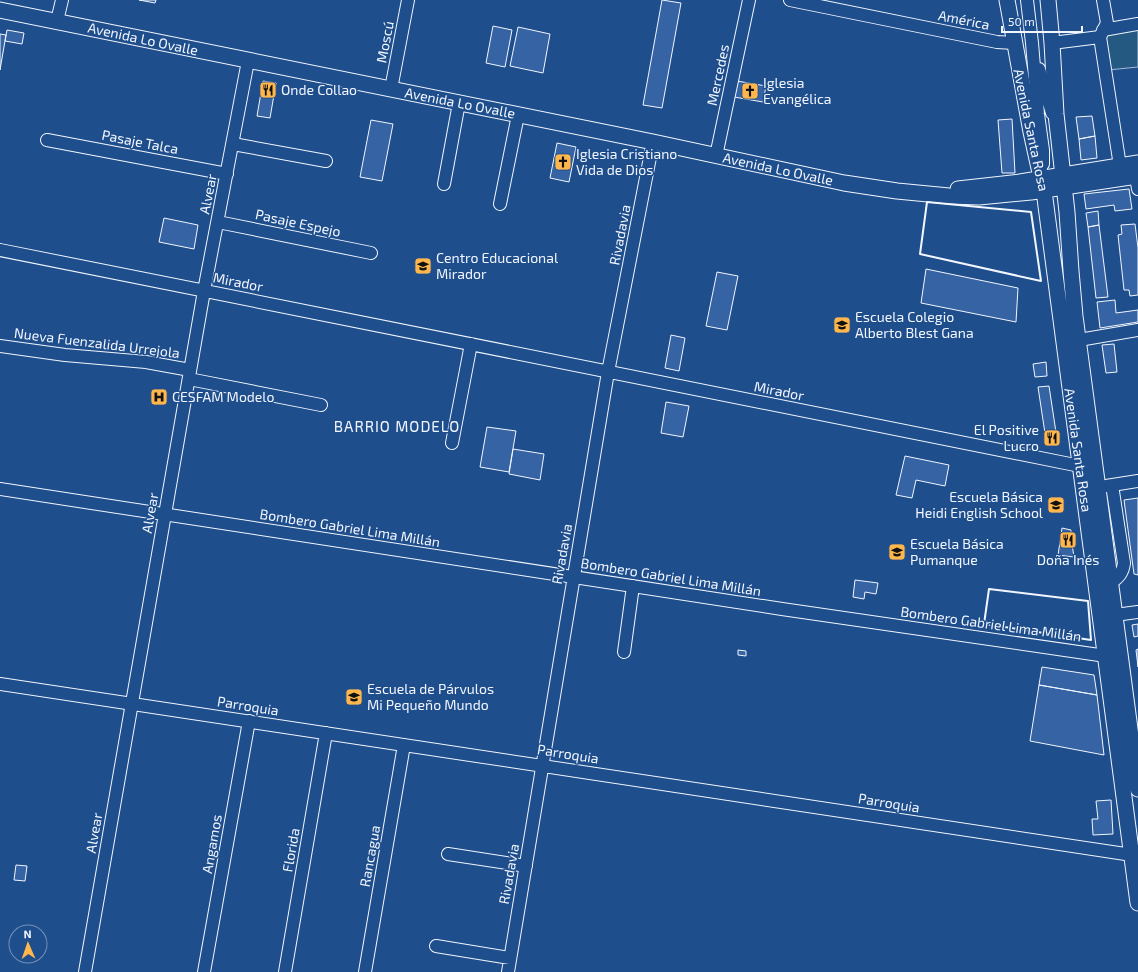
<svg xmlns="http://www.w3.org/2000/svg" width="1138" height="972" font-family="'Exo 2',sans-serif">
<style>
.green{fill:#245a82;stroke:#a8bbd7}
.building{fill:#3563a3;stroke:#f2f6ff}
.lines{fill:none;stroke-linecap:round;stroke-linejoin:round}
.minor-casing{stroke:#f2f6ff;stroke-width:14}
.major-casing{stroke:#f2f6ff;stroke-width:17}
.minor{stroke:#1f4e8c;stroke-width:12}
.major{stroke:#1f4e8c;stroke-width:15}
.wall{stroke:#f2f6ff;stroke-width:2}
.labels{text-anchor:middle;stroke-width:3;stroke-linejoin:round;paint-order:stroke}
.street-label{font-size:14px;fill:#f2f6ff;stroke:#1f4e8c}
.poi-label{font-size:14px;fill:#f2f6ff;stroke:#1f4e8c;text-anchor:start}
.neighbourhood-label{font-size:15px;letter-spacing:1px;fill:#f2f6ff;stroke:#1f4e8c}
</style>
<rect width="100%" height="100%" fill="#1f4e8c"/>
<!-- green -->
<path class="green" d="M1138,26V67L1108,70L1106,36L1112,29Z"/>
<!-- building -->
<path class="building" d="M139,0H156L155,3Z
M662,0L681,3L662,108L643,105Z
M493,26L512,30L505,67L486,63Z
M518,27L550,34L543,73L510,66Z
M7,30L24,33L22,44L5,41Z
M0,34L6,35L0,70Z
M263,81L276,83L270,118L257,116Z
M737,81L766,86L763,102L734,97Z
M1092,116L1095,136L1079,139L1076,117Z
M1012,119L1015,173H1002L998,120Z
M371,120L393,124L382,181L360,177Z
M1095,136L1097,158L1081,160L1079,139Z
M557,143L576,147L569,182L550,178Z
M1129,189L1132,209L1115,211L1114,205L1086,209L1084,194Z
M1098,211L1099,225L1088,227L1086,213Z
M164,218L198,225L194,249L159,242Z
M1135,224L1138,248V295L1130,296L1129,290H1124L1118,235L1122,234L1121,225Z
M1099,225L1108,297L1096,298L1088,227Z
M926,269L1018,288L1016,322L921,303Z
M717,272L738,276L727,330L706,326Z
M1115,300L1116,313L1138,310V322L1100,328L1097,302Z
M671,335L685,338L679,371L665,368Z
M1114,344L1117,372L1106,373L1102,345Z
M1046,362L1047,376L1035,377L1033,364Z
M1049,386L1057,439L1053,443L1046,440L1038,387Z
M666,402L689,406L683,437L661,433Z
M487,427L516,431L509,472L480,467Z
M513,449L544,454L540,480L509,474Z
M905,456L949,465L945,486L916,480L912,498L896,495Z
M1138,498V575L1134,574L1124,500Z
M1062,528L1071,530L1072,544L1060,542Z
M1060,542L1072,544L1074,557L1058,555Z
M855,580L878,583L876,594L865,592L864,599L853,597Z
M1138,624V636L1134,637L1132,625Z
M1138,649V667L1136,650Z
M738,650L746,651V656L738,655Z
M1042,667L1094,675L1097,695L1039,685Z
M1039,685L1097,695L1104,755L1030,741Z
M1111,800L1113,834L1093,835L1092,819H1098L1096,801Z
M16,865L27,866L25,881L14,880Z"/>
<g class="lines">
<!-- minor casing -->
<g class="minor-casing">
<path id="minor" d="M790,0L997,42L1014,43
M1027,0L1032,43L1038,114L1043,150V164
M1103,0L1107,23L1100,37L1120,166
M57,21L62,0
M1103,30L1138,24
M1052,43L1100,37
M1039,69L1052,113
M391,89L408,0
M47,140L227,174
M233,144L326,161
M716,156L749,0
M1136,176L1138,189
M444,184L459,103
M500,204L518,115
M218,222L371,253
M0,250L1080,466
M1079,340L1138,330
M0,346L65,355L146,362L190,370
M189,379L321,405
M452,443L471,344
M1106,486L1138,481
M0,489L782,609L1106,656L1107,648
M1111,582C1119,578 1123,572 1124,563L1112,485
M1113,624L1115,615L1138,612
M624,652L633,586
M0,684L1132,855
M448,854L526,866
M436,946L510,958
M85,972L204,291L248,61
M204,972L249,721
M285,972L326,733
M365,972L404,745
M508,972L608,372L653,142"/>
</g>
<!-- major casing -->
<g class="major-casing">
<path id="major" d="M1007,0L1031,132L1044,191L1138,903
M1048,0L1052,43L1056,114L1067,212L1071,271L1075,316L1138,789
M0,10L653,142L844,183L897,191L949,196L979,197L1031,192L1138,176
M958,189L1020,182L1138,163"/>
</g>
<!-- minor -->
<use href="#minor" class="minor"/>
<!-- major -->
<use href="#major" class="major"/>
<!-- wall -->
<path class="wall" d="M927,202L1031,212L1041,281L920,254Z
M989,589L1088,601L1091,640L984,624Z"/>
</g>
<!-- icons -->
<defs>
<g id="restaurant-square" transform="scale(0.9)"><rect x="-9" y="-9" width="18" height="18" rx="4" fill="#ffb74d" stroke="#1f4e8c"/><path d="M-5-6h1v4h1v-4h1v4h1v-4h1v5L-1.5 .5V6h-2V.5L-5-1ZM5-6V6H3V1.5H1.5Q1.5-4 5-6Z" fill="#111"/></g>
<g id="church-square" transform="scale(0.9)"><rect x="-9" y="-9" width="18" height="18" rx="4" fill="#ffb74d" stroke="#1f4e8c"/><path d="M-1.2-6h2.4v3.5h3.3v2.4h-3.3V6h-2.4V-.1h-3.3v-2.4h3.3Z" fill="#111"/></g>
<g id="school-square" transform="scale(0.9)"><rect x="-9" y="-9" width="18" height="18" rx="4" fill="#ffb74d" stroke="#1f4e8c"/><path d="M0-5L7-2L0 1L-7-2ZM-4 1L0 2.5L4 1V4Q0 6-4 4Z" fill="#111"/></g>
<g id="hospital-square" transform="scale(0.9)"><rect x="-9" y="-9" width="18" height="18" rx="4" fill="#ffb74d" stroke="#1f4e8c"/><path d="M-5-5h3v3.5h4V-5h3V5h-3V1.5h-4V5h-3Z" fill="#111"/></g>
</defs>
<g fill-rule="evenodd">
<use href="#restaurant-square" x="268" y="90"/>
<use href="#church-square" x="750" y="91"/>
<use href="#church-square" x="563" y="162"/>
<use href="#school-square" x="423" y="266"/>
<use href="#school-square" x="842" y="325"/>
<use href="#hospital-square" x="159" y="397"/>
<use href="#restaurant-square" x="1052" y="438"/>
<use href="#school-square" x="1056" y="505"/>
<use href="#restaurant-square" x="1068" y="540"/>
<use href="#school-square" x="897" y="552"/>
<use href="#school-square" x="354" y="697"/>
</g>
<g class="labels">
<!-- street labels -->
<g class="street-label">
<text transform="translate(964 20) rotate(11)" y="5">América</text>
<text transform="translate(143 39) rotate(12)" y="5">Avenida Lo Ovalle</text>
<text transform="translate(385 42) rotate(-79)" y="5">Moscú</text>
<text transform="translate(718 75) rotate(-78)" y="5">Mercedes</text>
<text transform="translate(460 103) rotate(11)" y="5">Avenida Lo Ovalle</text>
<text transform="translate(1031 130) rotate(78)" y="5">Avenida Santa Rosa</text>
<text transform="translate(140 142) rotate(11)" y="5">Pasaje Talca</text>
<text transform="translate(778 169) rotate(12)" y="5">Avenida Lo Ovalle</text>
<text transform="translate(208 194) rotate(-79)" y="5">Alvear</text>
<text transform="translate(298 223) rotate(12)" y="5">Pasaje Espejo</text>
<text transform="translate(620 235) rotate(-79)" y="5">Rivadavia</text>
<text transform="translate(238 282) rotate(11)" y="5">Mirador</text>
<text transform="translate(97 343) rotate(7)" y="5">Nueva Fuenzalida Urrejola</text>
<text transform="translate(779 391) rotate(11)" y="5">Mirador</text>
<text transform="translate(1078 450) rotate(82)" y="5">Avenida Santa Rosa</text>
<text transform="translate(150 513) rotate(-80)" y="5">Alvear</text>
<text transform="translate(350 528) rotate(9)" y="5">Bombero Gabriel Lima Millán</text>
<text transform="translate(562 554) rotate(-80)" y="5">Rivadavia</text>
<text transform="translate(671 577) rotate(9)" y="5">Bombero Gabriel Lima Millán</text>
<text transform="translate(991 624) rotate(8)" y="5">Bombero Gabriel Lima Millán</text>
<text transform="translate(248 706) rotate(9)" y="5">Parroquia</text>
<text transform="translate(568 754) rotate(9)" y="5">Parroquia</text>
<text transform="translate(889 803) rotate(9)" y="5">Parroquia</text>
<text transform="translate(94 833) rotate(-80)" y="5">Alvear</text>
<text transform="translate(212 844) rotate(-80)" y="5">Angamos</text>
<text transform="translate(291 850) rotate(-80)" y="5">Florida</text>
<text transform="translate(370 856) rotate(-80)" y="5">Rancagua</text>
<text transform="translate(509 874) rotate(-80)" y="5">Rivadavia</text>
</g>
<!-- poi labels -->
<g class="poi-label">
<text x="763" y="88">Iglesia<tspan x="763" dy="16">Evangélica</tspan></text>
<text x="281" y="95">Onde Collao</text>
<text x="576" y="159">Iglesia Cristiano<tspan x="576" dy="16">Vida de Dios</tspan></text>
<text x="436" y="263">Centro Educacional<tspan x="436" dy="16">Mirador</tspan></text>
<text x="855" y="322">Escuela Colegio<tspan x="855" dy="16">Alberto Blest Gana</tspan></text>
<text x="172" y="402">CESFAM Modelo</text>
<text x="1039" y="435" text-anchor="end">El Positive<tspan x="1039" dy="16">Lucro</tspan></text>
<text x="1043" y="502" text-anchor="end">Escuela Básica<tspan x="1043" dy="16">Heidi English School</tspan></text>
<text x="910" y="549">Escuela Básica<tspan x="910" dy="16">Pumanque</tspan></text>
<text x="1068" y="565" text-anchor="middle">Doña Inés</text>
<text x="367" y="694">Escuela de Párvulos<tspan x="367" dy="16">Mi Pequeño Mundo</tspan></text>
</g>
<!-- neighbourhood labels -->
<g class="neighbourhood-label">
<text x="397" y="432">BARRIO MODELO</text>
</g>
</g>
<!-- north arrow -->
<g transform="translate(28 944) rotate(358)"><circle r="19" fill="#1f4e8c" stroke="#7391ba"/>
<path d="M0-3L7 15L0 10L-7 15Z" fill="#ffb74d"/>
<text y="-6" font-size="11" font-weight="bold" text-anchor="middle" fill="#f2f6ff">N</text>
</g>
<!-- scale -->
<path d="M1002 26v6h80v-6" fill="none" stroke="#f2f6ff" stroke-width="2"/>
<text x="1008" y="26" font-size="12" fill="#f2f6ff" stroke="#1f4e8c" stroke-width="3" paint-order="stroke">50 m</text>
</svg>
